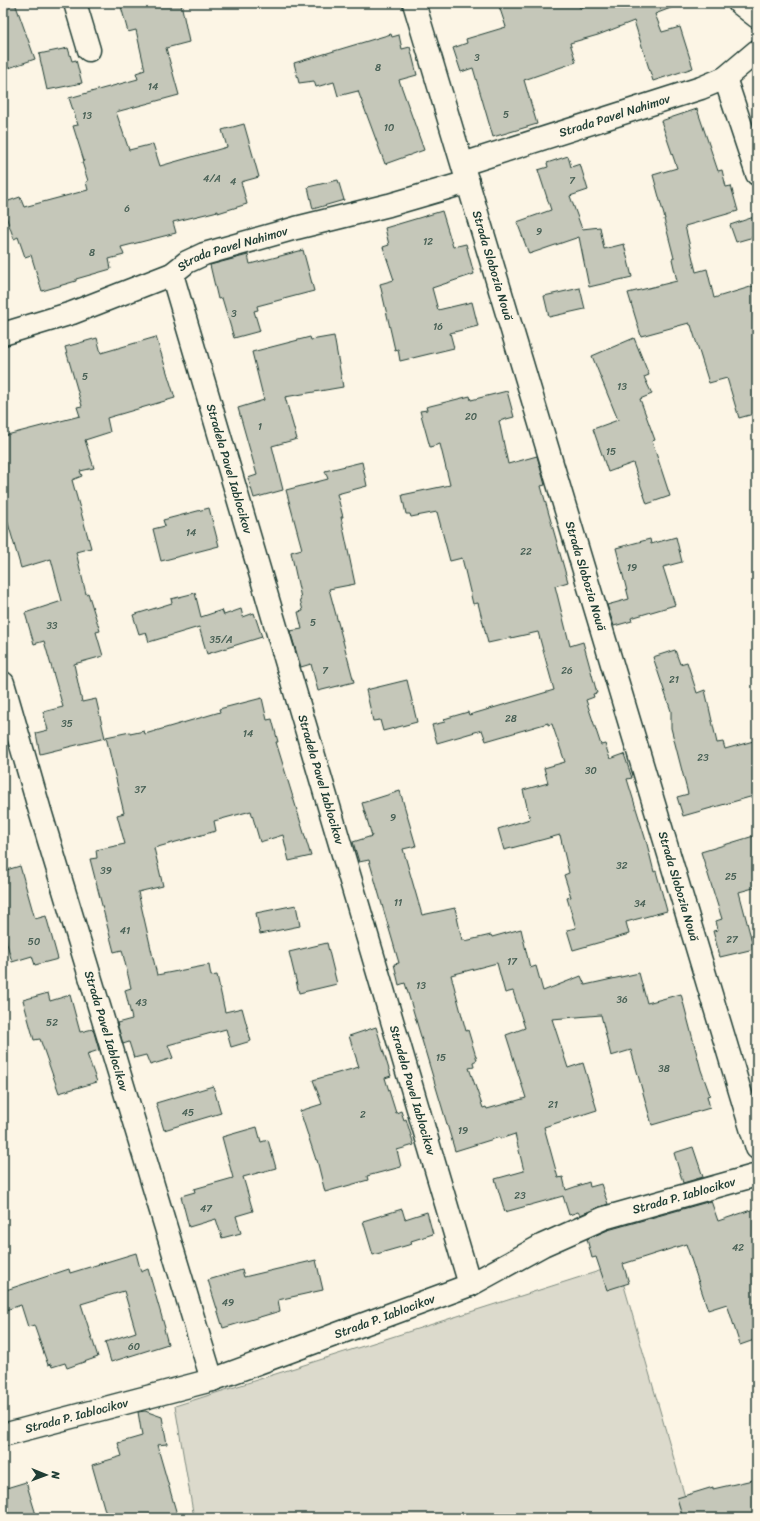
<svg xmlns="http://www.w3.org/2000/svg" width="760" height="1521" font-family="Sriracha,sans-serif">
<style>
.green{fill:#dcdacc;stroke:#7e8c80}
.building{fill:#c5c7b9;stroke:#1f3d34;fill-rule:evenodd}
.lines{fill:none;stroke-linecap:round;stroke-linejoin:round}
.street-casing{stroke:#1f3d34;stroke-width:25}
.street{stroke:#fcf5e5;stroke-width:22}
.labels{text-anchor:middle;stroke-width:3;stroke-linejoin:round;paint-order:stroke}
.number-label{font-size:10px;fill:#486055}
.street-label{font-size:12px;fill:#1f3d34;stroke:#fcf5e5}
</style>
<rect width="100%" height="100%" fill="#fcf5e5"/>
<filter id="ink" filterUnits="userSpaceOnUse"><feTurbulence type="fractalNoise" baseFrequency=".025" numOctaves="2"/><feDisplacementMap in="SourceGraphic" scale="8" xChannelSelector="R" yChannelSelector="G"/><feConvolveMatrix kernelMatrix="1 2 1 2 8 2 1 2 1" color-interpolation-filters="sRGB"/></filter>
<g filter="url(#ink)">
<!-- green -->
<path class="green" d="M618,1265L691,1518H194L175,1406Z"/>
<!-- building -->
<path class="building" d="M3,3H15L35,59L3,70Z
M120,3H181L189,42L166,48L179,95L116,112L129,150L153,144L160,166L227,147L222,130L244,124L259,177L241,182L247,204L218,213V211L173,222L176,233L121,247L124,255L109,259L111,269L76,279V281L42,291L31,255L25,257L18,237L14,239L3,208V203L20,197L24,207L88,190L86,182L88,181L82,162L84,161L73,126L78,125L69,98L138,79L136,73L145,70L136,30L128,32Z
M498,3H578L580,8L595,3H676V6L655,14L662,32L680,27L693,68L653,81L634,21L598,35L570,43L576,62L524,80L537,124L493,137L473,68L461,72L453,48L467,43L466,39L506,27Z
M391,34L392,37L399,35L402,49L410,47L417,75L399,80L424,150L385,164L358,91L338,96L334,82L316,87L314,81L299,83L294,63Z
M68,48L72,61L76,60L82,83L47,90L39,54Z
M697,109L718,171L722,170L726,187L731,186L738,211L685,226L696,272L707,269L714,298L757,285V413L739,418L727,378L709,383L691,325H690L689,323L641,336L628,293L677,281L672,259L674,258L664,219H665L653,175L677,168L661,121Z
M568,156L571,167L580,164L588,190L570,196L582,229L600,227L604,249L624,244L632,277L589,287L579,237L529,254L517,222L551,210L538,170L548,167L547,163Z
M338,180L344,200L313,209L308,187Z
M442,211L453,247L466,244L474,274L432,288L438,310L472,302L478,326L450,333L454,348L400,361L398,349L395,350L380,284L394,280L383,247L389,245L385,228Z
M757,216V236L736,242L730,225Z
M303,250L314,291L257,306L258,310L254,311L260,331L234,338L222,298L218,299L210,265L248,255L250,264Z
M580,288L585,309L549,317L544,296Z
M334,336L343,387L285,397L297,439L272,446L283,490L254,498L248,478L257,475L238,408L264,400L252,352L310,337L311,340Z
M156,337L175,398L107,418L110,432L85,440L94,468L80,471L82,476L72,480L91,548L76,552L86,594L88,593L100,631L96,632L103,656L74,664L82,702L96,699L105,738L40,754L36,733L48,730L43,712L63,707L44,641L34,644L25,613L62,601L51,559L21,568L3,506V436L80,416L77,407L82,406L65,347L97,338L101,353Z
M634,338L649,375L644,377L652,394L640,399L655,440L652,441L670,496L647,504L633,463L608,472L593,429L618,420L592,356Z
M507,391L514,417L499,421L508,464L537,456L545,485L541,486L568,582L555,586L570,646L583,642L597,693L593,694L594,697L586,700L601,745L605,744L610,759L624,754L632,778L627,779L647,844L654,872L656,871L667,911L626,922L629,934L573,950L567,930L576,928L567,898L571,897L564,875L569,873L560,835L504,850L498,829L530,819L523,790L548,783L544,768L565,762L552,724L548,725V723L486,741L482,730L437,743L432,725L445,722L444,719L468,712L469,715L554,690L538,632L488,643L478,603L473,604L462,558L450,561L437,512L411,517L410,514H406L402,495L450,485L440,444L430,447L420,411L427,410L426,407L470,396L471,400Z
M362,462L367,486L337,494L343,517H341L355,584L329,589L354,682L318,691L311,664L301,667L290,631L302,629L298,612L303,611L300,599L301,598L291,552L302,549L286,490L328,479L325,471Z
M209,508L219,546L161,561L153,529L165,526L163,520Z
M676,537L682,562L663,567L675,605L631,618L632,621L614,626L607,605L629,599L616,548L650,539L651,544Z
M195,593L201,617L222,610L224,615L241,609L243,617L254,613L262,637L207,654L199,627L149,642L146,632L139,634L133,615L172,603L171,599Z
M675,650L680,664L687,662L697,693L705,690L717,743L723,742L725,749L757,740V795L683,816L677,797L688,794L671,728V711L653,657Z
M407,680L417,722L383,731L380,720L373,721L366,690Z
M262,698L267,720L272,719L278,742H276L311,856L289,861L283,835L260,842L251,811L214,821L216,831L154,848L163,886L138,892L157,975L209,965L211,976L217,975L225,1012L242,1008L251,1041L231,1047L226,1029L168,1045L173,1058L150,1065L146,1055L134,1058L129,1042L123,1044L117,1023L132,1019L125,990L131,988L122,950L114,952L90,859L97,858L96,850L125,844L117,815L124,813L106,737L130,732V734L144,731L145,734L220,712L219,709Z
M400,791L416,846L403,849L422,915L455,908L462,940H465V941L491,935L492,937L521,929L530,968L536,966L543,991L581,976L585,985L639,973L647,1003L681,994L701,1070L710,1095L707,1096L710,1108L652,1125L631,1050L611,1056L601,1015L552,1019L568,1068L583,1063L597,1110L544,1127L558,1178L563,1177L566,1190L589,1182L590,1187L601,1184L608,1204L580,1215L578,1212L569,1215L563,1196L505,1212L495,1179L524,1171L515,1134L500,1139V1137L455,1151L405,983L399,985L394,964L399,963L369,860L359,862L353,842L372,836L362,803ZM497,963L505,993L513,991L525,1028L506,1035L526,1098L487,1109L486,1107L483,1108L469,1068L474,1067L473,1062L477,1060L468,1030L466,1031L451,975Z
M757,835V887L739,892L754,949L720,957L713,931L718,930L716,921L722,919L701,852Z
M20,866L35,919L46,916L58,959L35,965L32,956L12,962L3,929V871Z
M296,905L300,926L260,934L256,913Z
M327,943L337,984L299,993L289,952Z
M48,993L50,1001L70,995L80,1032L93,1029L99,1050L87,1054L97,1082L59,1093L40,1039L34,1040L23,1000Z
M376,1027L391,1076L385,1078L396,1113L401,1111L404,1120L406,1119L414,1145L397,1150L401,1167L367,1176L368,1180L325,1192L317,1160H316L300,1111L322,1104L313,1080L359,1067L349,1036Z
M213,1086L221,1113L164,1130L156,1103Z
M257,1127L261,1142L268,1140L276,1168L243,1177L253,1211L236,1216L241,1233L222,1238L216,1219L189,1227L181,1196L195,1192L194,1189L233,1178L222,1137Z
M693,1147L703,1177L683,1183L674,1153Z
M711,1201L718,1221L757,1208V1339L740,1345L727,1304L708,1310L686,1244L623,1264L629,1283L607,1290L596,1257L592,1258L587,1239L608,1230Z
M402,1209L405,1219L427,1212L433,1234L411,1241L412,1244L373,1255L363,1221Z
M136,1253L141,1272L148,1269L165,1328L164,1329L168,1344L111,1362L105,1342L136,1332L124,1291L81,1304L98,1357L67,1368L65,1363L52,1367L51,1364L48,1365L34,1325L28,1327L21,1305L3,1311V1291L69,1269L70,1273Z
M316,1260L323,1290L278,1300L280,1311L223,1328L208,1280L242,1270L244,1277Z
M145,1411L162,1417L167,1444L157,1445L178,1518H107L92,1465L122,1456L118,1443L142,1436L138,1412Z
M757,1479V1518H683L677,1498L713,1487V1489Z
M26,1482L37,1518H3V1489Z"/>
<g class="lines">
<!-- street casing -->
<g class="street-casing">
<g id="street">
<path d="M75,3L89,50"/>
<path id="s1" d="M414,3L757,1148"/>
<path d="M739,3L757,17"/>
<path d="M725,78L757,174"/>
<path id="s2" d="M463,164L701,88L725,78L757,51"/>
<path id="s3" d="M172,274L470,1285"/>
<path id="s4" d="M3,334L72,313L172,274L187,262L204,254L296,228L389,205L468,182"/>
<path id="s5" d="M3,683L40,811L212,1380"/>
<path id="s6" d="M3,1435L212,1380L470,1285L543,1245L604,1218L757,1175"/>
</g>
</g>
<!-- street -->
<use href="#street" class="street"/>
</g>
</g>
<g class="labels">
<!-- number labels -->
<g class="number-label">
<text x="477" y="61">3</text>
<text x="378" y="71">8</text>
<text x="153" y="90">14</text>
<text x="506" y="118">5</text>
<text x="87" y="119">13</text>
<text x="389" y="131">10</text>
<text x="212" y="182">4/A</text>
<text x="572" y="184">7</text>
<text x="233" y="185">4</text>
<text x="127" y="212">6</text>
<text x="539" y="235">9</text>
<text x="428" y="245">12</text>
<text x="92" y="256">8</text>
<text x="234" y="317">3</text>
<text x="438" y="330">16</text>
<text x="85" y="380">5</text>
<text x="622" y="390">13</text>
<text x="471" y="420">20</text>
<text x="260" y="430">1</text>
<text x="611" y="455">15</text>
<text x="191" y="536">14</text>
<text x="526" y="555">22</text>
<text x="632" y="571">19</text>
<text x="313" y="626">5</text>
<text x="52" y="629">33</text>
<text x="221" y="643">35/A</text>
<text x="325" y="674">7</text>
<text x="567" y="674">26</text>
<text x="674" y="683">21</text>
<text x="511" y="722">28</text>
<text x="67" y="727">35</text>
<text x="248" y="737">14</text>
<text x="703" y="761">23</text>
<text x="591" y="774">30</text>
<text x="140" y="793">37</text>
<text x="393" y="821">9</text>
<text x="622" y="869">32</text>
<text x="106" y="874">39</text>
<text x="731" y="880">25</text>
<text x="398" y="906">11</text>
<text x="640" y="907">34</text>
<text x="125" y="934">41</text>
<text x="732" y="943">27</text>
<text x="34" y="945">50</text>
<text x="512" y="965">17</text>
<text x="421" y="989">13</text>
<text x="622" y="1003">36</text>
<text x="141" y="1006">43</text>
<text x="52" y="1026">52</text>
<text x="441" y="1061">15</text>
<text x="664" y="1072">38</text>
<text x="553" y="1108">21</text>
<text x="188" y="1116">45</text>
<text x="363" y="1118">2</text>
<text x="463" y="1134">19</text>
<text x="520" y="1199">23</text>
<text x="206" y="1212">47</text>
<text x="738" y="1251">42</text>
<text x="228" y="1306">49</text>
<text x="134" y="1350">60</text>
</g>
<!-- street labels -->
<g class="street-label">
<text dy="4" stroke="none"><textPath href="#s2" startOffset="159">Strada Pavel Nahimov</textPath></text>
<text dy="4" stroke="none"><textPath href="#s4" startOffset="246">Strada Pavel Nahimov</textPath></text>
<text dy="4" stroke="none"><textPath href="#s1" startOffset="274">Strada Slobozia Nouă</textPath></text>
<text dy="4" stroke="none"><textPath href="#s3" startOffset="203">Stradela Pavel Iablocikov</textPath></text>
<text dy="4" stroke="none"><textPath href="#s1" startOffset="598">Strada Slobozia Nouă</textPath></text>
<text dy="4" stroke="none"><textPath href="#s3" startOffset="527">Stradela Pavel Iablocikov</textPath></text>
<text dy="4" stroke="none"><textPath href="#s1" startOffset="922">Strada Slobozia Nouă</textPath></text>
<text dy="4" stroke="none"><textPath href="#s5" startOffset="363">Strada Pavel Iablocikov</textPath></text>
<text dy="4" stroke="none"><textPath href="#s3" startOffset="851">Stradela Pavel Iablocikov</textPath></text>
<text dy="4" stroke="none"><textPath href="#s6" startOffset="724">Strada P. Iablocikov</textPath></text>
<text dy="4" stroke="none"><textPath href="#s6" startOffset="400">Strada P. Iablocikov</textPath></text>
<text dy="4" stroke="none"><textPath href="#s6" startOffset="76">Strada P. Iablocikov</textPath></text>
</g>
</g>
<!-- margin -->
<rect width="760" height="1521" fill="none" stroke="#fcf5e5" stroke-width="16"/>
<rect x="8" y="8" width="744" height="1505" fill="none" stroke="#1f3d34" stroke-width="1.5" filter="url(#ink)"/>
<!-- north arrow -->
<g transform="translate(46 1475) rotate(91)" stroke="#fcf5e5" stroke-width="3" paint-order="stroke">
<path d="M0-3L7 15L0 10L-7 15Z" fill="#1f3d34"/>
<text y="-6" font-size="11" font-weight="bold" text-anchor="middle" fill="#1f3d34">N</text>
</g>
</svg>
